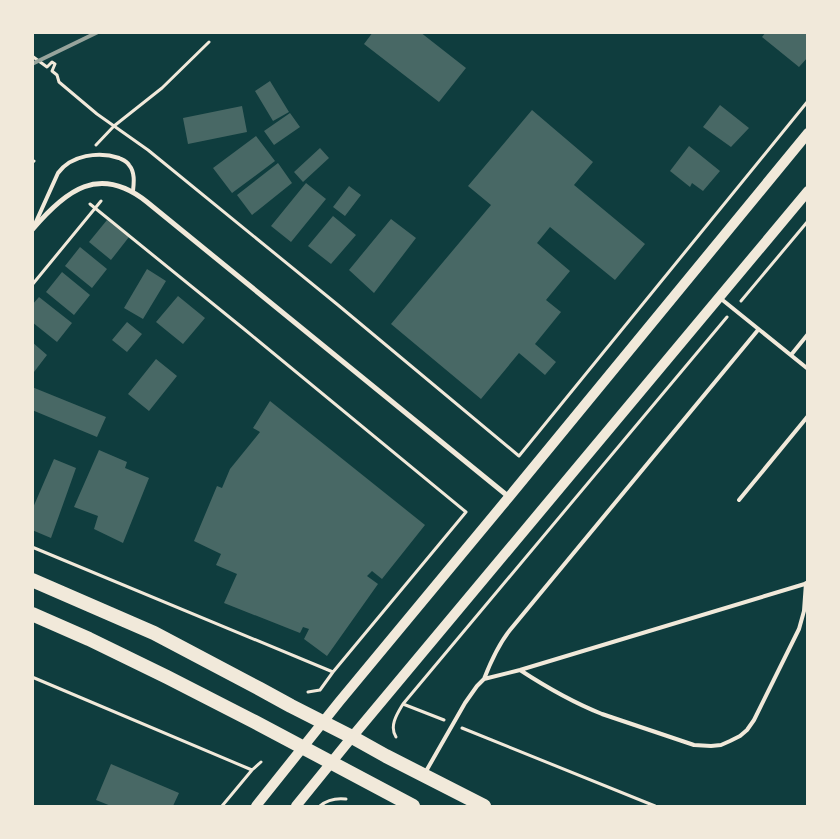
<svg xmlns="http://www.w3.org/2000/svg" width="840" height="839" font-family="Signika,sans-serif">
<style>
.building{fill:#486865}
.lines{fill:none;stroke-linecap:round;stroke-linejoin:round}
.path{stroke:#f1e9da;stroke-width:3}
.service{stroke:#f1e9da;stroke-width:4}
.minor{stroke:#f1e9da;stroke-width:5}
.secondary{stroke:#f1e9da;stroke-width:10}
.trunk{stroke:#f1e9da;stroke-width:14}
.rail{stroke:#97a49c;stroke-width:4}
</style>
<rect width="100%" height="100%" fill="#0f3d3e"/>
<!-- building -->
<path class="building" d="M373,32H420L466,68L439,102L364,44Z
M766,32H808V57L799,67L762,37Z
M270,81L289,112L273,121L255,91Z
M720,105L749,128L731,147L703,127Z
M242,106L247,132L188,144L183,118Z
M532,110L593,162L574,185L645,244L615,280L550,227L537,243L570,271L546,300L561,312L535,344L556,362L545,375L519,353L481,399L391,324L491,205L468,186Z
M290,113L300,127L274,145L264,131Z
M256,136L275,161L232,193L213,168Z
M689,146L720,171L703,191L692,183L690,187L670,171Z
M320,148L329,158L303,182L294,172Z
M278,163L292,183L252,215L237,195Z
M306,183L326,199L291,242L271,226Z
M349,186L361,195L345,216L333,207Z
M333,216L356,235L331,264L308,246Z
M391,219L416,238L374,293L349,270Z
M107,220L129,237L111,260L89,242Z
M80,247L107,269L92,288L65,266Z
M147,269L166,281L143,319L124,308Z
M62,272L90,295L74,315L46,292Z
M178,296L205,318L183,344L156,322Z
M39,297L72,323L57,342L32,322V305Z
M127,322L142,334L127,352L112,340Z
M32,342L47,355L34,372L32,371Z
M156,359L177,376L149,411L128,394Z
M32,387L106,417L97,437L32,410Z
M270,401L425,525L382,579L372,571L367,576L378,584L327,656L304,639L309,629L303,627L300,633L224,603L237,574L216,565L221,554L194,541L217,486L222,488L230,469L260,432L253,428Z
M99,450L127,462L125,468L149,478L123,543L94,529L98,516L74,507Z
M54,459L76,468L51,538L32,530V510Z
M111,764L179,793L173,806H111L96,800Z"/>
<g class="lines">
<!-- path -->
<path class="path" d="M32,56L47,67L52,62L55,64L52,71L57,75L59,82L97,114L148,150L338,305L519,456L808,101
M96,145L114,126L162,88L209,42
M32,163L34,161
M90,204L244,329L466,512L333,672L320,690L308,692
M32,285L101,201
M741,301L808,221
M32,547L333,672
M32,677L252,770
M403,704L444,720
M462,728L655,806
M396,737C389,726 397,714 403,704L727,317
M222,806L252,770L261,762
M320,806C328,799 337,798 346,799"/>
<!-- service -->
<path class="service" d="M35,224L58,173C71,155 99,151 119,158C123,160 127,161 129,165C135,172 134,182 133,191
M720,298L808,369
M791,355L808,334
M739,500L808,416
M520,670C546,687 572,702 602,714L694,745L711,746L721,745L730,741L740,736L747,730L754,720L799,629L804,611L806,583
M484,679C491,661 498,645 510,630L758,330
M425,773L465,703L477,686L484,679L520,670L808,583"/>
<!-- minor -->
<path class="minor" d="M32,230C66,190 99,164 147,202L509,497"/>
<!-- secondary -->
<path class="secondary" d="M256,806L339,702L509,497L808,133
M296,806L352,737L808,191"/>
<!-- trunk -->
<path class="trunk" d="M32,580L154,633L260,689L291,706L352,737L386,756L484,806
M32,614L89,639L167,677L255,722L413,806"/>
<!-- rail -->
<path class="rail" d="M32,64L98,32"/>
</g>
<!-- border -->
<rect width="840" height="839" fill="none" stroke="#f1e9da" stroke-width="68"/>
</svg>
